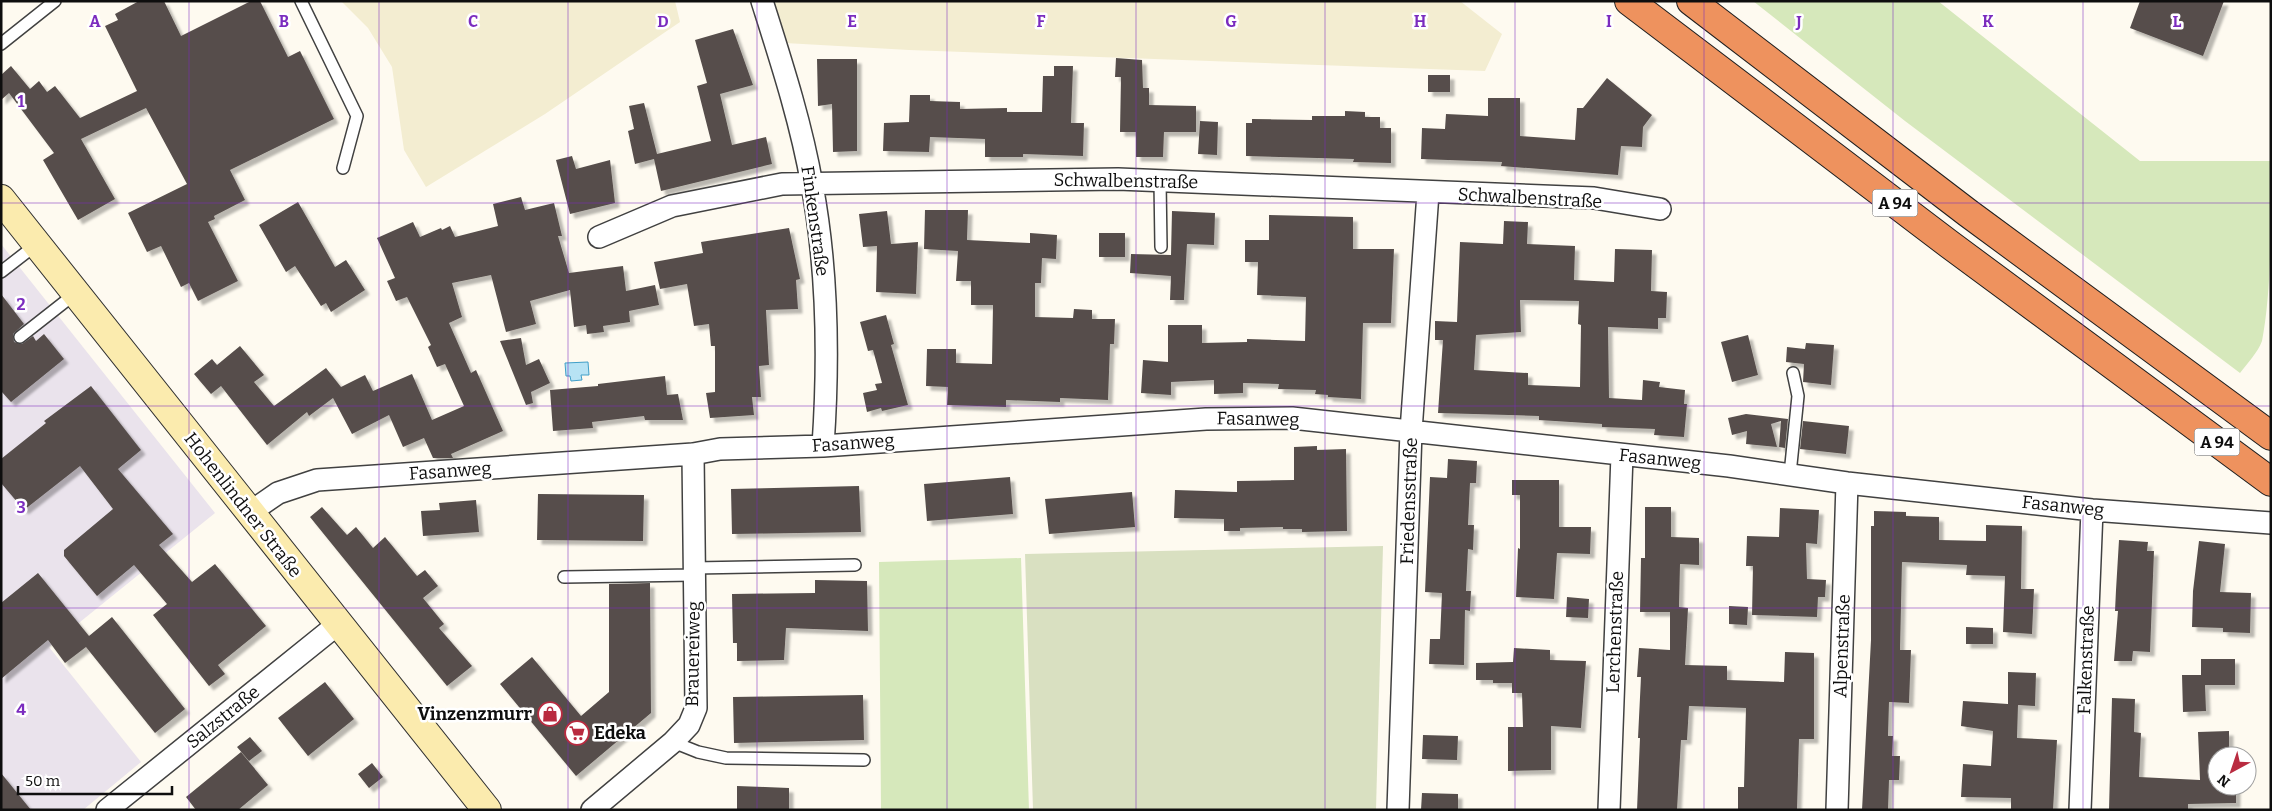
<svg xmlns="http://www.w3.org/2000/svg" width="2272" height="811" font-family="Bitter,serif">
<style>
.industrial{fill:#eae3ec}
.farmland{fill:#f3edd1}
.green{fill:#d6e8bb}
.cemetery{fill:#d9e0c1}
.water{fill:#b7e3f4;stroke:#409fc8}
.building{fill:#564e4b;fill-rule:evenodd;filter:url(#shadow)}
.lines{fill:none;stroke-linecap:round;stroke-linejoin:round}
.lane-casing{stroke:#414141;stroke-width:14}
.street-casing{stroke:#414141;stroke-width:24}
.secondary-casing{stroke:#303030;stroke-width:30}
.highway-casing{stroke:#1f1f1f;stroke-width:30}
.lane{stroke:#fff;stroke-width:11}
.street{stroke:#fff;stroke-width:21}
.secondary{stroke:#fbebae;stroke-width:28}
.highway{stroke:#ee925e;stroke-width:28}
.grid{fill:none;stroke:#7b2cbf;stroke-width:1;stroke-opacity:0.55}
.labels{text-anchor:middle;stroke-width:5;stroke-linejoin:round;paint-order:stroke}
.shield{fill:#fff;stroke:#565656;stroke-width:1}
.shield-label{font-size:16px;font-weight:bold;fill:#0e0e0e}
.street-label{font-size:18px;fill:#0e0e0e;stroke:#fff}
.poi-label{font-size:18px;font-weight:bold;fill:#0e0e0e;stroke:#fff;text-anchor:end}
.grid-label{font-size:16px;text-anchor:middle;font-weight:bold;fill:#7b2cbf;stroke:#fff;stroke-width:5;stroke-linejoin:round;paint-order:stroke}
</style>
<defs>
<filter id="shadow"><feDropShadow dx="4.5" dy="4.5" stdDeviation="1" flood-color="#0004"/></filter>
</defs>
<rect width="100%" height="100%" fill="#fefaf0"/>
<!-- industrial -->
<path class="industrial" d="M1,244L215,513L49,647L141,762L83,810H1Z"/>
<!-- farmland -->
<path class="farmland" d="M341,1H675L680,22L545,114L426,187L404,150L392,67L368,28Z
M774,1H1460L1502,34L1485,71L909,50L785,43Z"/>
<!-- green -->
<path class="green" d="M1753,1H1938L2140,161H2271C2271,217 2272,289 2262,341C2258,352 2247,364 2240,373L1905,121Z
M1021,558L1029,810H881L879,562Z"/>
<!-- cemetery -->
<path class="cemetery" d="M1383,546L1376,810H1033L1025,554Z"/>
<!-- water -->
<path class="water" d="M588,362L589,375H581L582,380L571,381L570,376H566L565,363Z"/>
<!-- building -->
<path class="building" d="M139,1H164L181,36L251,1H260L288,57L300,51L334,119L230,170L245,200L214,216L215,219L208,222L238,281L198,301L189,283L181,287L161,246L147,252L128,213L187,184L146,108L81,139L115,199L78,220L43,160L54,153L9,93L1,100V75L11,66L30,89L39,81L47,92L55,86L80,118L137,91L105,26L118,20L115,14Z
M2140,1H2224L2203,56L2130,28Z
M733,29L753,85L720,94L732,145L766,137L772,164L661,191L654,159L635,164L628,131L634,129L629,106L644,103L657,154L711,141L697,86L707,83L695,40Z
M1116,58L1142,60L1143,88H1149V105L1196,106V132H1164L1163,157H1136V132H1120L1121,77H1115Z
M817,59H857V151L833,152L832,104L818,106Z
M1054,66H1073L1071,123H1084L1083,156L1023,154V157H985V139L930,137L929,152L883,151L884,123L909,122L910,95H930V101L960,102V109L1007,108V112H1042L1043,76H1054Z
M1428,75H1450V92H1428Z
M1607,78L1652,115L1643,127L1642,147L1621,146L1618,175L1501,166L1502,162L1421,159L1422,128L1445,129L1446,114L1488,116V98H1520V136L1575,140L1577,108H1583Z
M1345,111L1365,112V117H1380V128H1391V163L1353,162L1354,159L1246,156V123H1252V119L1312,120V116H1345Z
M1200,121L1218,122L1217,155L1198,154Z
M572,156L576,169L610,160L615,203L570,214L556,160Z
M521,197L525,210L554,203L562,236H558L569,273L623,266L626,291L655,285L659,305L629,311L630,322L603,326L604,332L587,334L586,325L574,327L570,290L530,301L536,324L506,332L491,275L452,283L462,317L449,323L471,373L476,370L503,431L451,454L453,458H433L424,438L403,447L389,415L352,434L333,398L309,416L307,412L267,445L221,386L211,394L194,374L212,359L217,365L240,346L264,375L254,382L274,406L326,368L341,387L365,375L373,391L412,374L432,420L464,406L445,364L437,367L428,347L431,345L407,297L396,301L387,281L395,278L377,238L413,222L420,237L441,228L442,230L450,226L455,237L498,226L493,204Z
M298,202L335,267L346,260L365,290L331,312L326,303L321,306L295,266L286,272L259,225Z
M925,210H968L967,240L1030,243V233L1057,235L1056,259L1042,258L1041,283H1035V317L1073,318L1074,309L1092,310V319H1115L1114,344H1110L1108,400L1060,398V402L1006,400V407L947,405L948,387L926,386L927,349H956V363L992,364L993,305H971V281H956L958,251L924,249Z
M887,211L891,244L878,245L918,242L916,294L876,292L877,246L863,247L859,214Z
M1172,211L1215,213L1214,245L1187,244L1184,300H1170L1171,276L1130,273L1131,254L1171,255Z
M1269,215L1353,217V249H1394L1391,323H1363L1361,399L1328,397V395L1315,394L1316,390L1278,389L1279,384L1243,383V393L1214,394V380L1171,382V395L1141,393L1143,360L1168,362V325H1202V343L1247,342V339L1305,341L1306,297L1257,295L1258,262H1245V240H1269Z
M1504,221L1528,222L1527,244L1575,246L1574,280L1614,282L1615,249L1652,250L1651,291L1667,292L1666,318H1658V329L1608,327L1609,398L1642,400L1643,380L1660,382L1659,387L1685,390L1684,404H1687L1684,437L1654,435L1655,429L1602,427V424L1539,420V416L1438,413L1443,340H1435V321L1457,322L1460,242L1503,244ZM1520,300L1579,301L1578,324L1581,325L1580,387L1528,385V373L1474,370L1476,335L1521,332Z
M789,228L800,279L796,280L798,309L766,310L769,365L759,366L761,397H752L754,415L710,418L706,393L715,392V346H711L709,324L694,326L687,284L660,289L654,262L703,253L701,242Z
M1099,233H1125V257H1099Z
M1,294L24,324L13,334L14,342L22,344L33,336L36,341L44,334L64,359L11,402L1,391Z
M886,315L894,344L891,345L908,405L882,411L881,408L867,412L863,393L877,390L875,384L882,383L873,350L868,351L860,322Z
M1748,335L1758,375L1732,382L1721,342Z
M521,338L526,365L539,359L550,383L531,392L533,403L526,405L500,341Z
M1806,343L1834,345L1831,385L1803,382L1804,364L1786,362L1787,347L1805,349Z
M665,376L667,395L678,394L683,420H645L644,416L592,422L593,428L553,431L550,390L598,386V384Z
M91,386L141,450L118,469L173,534L159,545L192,582L215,564L266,626L218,665L225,674L209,686L153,615L167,604L134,565L97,596L64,556V550L113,509L80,466L24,510L1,483V459L46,423L44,421Z
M1746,414L1788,419L1785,448L1779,447L1781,421L1771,424L1777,447L1746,444L1747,431L1732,435L1728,418Z
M1803,421L1849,426L1846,454L1800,449Z
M1317,446V450L1346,449L1347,531L1302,532V529H1283V527L1240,528V531H1224V519L1174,518L1175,490L1237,492V481L1294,480V447Z
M1448,459L1477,461L1476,483H1470L1468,525H1474L1473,550L1468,549L1466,591H1471L1470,611L1465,610L1464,665L1429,664L1430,639H1440L1442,593L1425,592L1430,477L1447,478Z
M1010,477L1013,514L927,521L924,484Z
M1512,480H1559V527H1591L1590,554L1557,553L1554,599L1516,597L1518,548L1520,549V495H1512Z
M859,486L861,532L732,534L731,489Z
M1132,492L1135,527L1049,534L1045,499Z
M538,494L644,495L643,541L537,540Z
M476,500L479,532L423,536L421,511L440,510L439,503Z
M322,507L347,535L356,527L373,548L385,537L417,576L425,570L438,586L423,598L444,624L439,628L472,666L447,686L310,517Z
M1645,507H1671V537L1699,538V565L1680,564L1679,607L1688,608L1685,665L1727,666V680L1784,682L1785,652L1814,653V739H1799L1797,810H1738V787H1744L1746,708L1689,706L1687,740H1681L1677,810H1637L1640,738H1638L1641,677H1637L1639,648L1670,650V612H1640L1641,558H1645Z
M1780,508L1819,510L1817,544L1806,543L1807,579L1826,580L1825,597H1818L1817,617L1752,615L1753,566H1746L1747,536L1779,537Z
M1874,511L1906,512V516L1939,517V540L1986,541V525L2022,526L2021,589H2034L2032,634L2003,632L2005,576L1966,575L1967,565L1902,562L1900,650H1911L1909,703L1889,702L1888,736H1893L1892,756H1900L1899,780H1889L1888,810H1862L1871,640V526H1874Z
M2119,540L2148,542L2147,551H2154L2150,652L2133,651L2132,661H2114L2118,611H2115L2116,590Z
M2199,541L2225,544L2220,592L2251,593L2250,633L2223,632V628L2192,627L2193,591Z
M38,573L89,636L112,617L185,709L155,733L86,647L65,663L48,640L1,679V603Z
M815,580L867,581L868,631L786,628L784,660L737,661V643H733L732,594L815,593Z
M650,583L651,713L576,776L500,684L532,657L581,716L609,692V584Z
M1567,597L1589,599L1588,618L1566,617Z
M1729,606L1748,607L1747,625L1729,624Z
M1966,627L1993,628V644H1966Z
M1514,648L1550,650V660L1586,661L1581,728L1551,726V770L1508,771V727H1523L1522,693H1512V683H1493V680H1476V663L1513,662Z
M2201,659H2235V685H2205L2206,711L2183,712L2182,675H2201Z
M2008,672L2036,673L2035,706L2018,705L2017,738L2057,740L2053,810H2011V798L1961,797L1963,764L1991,766L1993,731L1961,726L1963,701L2008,704Z
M325,682L354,719L308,756L278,718Z
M863,695L864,740L734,743L733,697Z
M2112,698L2135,699L2134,732L2141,733L2139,777L2200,780L2198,732L2229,731V751H2234V756H2217V786H2236V803L2188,804V810H2109Z
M1423,735L1458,736L1457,760L1422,759Z
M250,737L262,751L249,761L237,747Z
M241,752L268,785L238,810H196L186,797Z
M372,763L383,777L369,788L358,774Z
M1,773L31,810H1Z
M737,786L789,788V810H737Z
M1422,793L1458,794V810H1421Z"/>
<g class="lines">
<!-- lane casing -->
<g class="lane-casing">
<path id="lane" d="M301,1L357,116L343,168
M1,44L55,1
M1160,181L1161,247
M1,272L37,244
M20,337L76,293
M1790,474L1798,396L1793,373
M694,568L855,565
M564,577L694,575
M673,742L698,752L726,758L864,760"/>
</g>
<!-- street casing -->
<g class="street-casing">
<path id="street" d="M762,1C781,61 801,122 812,185C828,271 829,359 823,446
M599,237L672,206L782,184L1118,179L1594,198L1660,209
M249,513L278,493L317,480L693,454L720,449L823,446L1206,419L1292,418L1729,466L1847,483L2092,510L2271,523
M107,810L338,624
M592,810L673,742L689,725L696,708L693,454
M1398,810L1411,431L1428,193
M1609,810L1622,455
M1837,810L1847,483
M2080,810L2092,510"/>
</g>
<!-- secondary casing -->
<g class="secondary-casing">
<path id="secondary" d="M1,199L487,810"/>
</g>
<!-- highway casing -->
<g class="highway-casing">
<path id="highway" d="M1629,1L1949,244L2271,482
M1691,1L1968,213L2271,436"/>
</g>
<!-- lane -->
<use href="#lane" class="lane"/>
<!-- street -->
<use href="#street" class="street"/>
<!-- secondary -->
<use href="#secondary" class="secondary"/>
<!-- highway -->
<use href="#highway" class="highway"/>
</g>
<!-- grid -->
<path class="grid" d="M189,1V810M379,1V810M568,1V810M757,1V810M947,1V810M1136,1V810M1325,1V810M1515,1V810M1704,1V810M1893,1V810M2083,1V810M1,203H2271M1,406H2271M1,608H2271"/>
<!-- icons -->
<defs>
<g id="shop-ring" transform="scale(1.25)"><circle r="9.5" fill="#fff" stroke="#b92b40" stroke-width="1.5"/><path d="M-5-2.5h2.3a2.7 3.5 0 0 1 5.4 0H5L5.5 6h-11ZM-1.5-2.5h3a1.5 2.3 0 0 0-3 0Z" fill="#b92b40"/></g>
<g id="supermarket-ring" transform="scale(1.25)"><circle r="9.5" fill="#fff" stroke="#b92b40" stroke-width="1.5"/><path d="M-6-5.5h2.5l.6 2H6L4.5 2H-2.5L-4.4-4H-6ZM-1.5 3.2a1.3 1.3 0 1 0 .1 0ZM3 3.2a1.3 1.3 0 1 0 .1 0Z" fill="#b92b40"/></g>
</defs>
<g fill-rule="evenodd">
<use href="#shop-ring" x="550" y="714"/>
<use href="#supermarket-ring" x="577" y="733"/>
</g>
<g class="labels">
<!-- shield labels -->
<g class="shield">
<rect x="1872.5" y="189.5" width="45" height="27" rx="4"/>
<rect x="2194.5" y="428.5" width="45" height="27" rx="4"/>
</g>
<g class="shield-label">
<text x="1895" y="209">A 94</text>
<text x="2217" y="448">A 94</text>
</g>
<!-- street labels -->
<g class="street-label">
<text transform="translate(1126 181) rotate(1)" y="6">Schwalbenstraße</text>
<text transform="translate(1530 198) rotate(3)" y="6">Schwalbenstraße</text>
<text transform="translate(815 221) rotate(82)" y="6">Finkenstraße</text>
<text transform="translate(1258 419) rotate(1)" y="6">Fasanweg</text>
<text transform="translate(853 443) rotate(-4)" y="6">Fasanweg</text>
<text transform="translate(1660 459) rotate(6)" y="6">Fasanweg</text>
<text transform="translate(450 471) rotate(-4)" y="6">Fasanweg</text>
<text transform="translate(1409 501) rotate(-88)" y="6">Friedensstraße</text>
<text transform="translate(243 505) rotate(52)" y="6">Hohenlindner Straße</text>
<text transform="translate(2063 506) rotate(6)" y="6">Fasanweg</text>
<text transform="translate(1615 632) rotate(-88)" y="6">Lerchenstraße</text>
<text transform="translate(1842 646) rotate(-88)" y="6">Alpenstraße</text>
<text transform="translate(693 654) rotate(-89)" y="6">Brauereiweg</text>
<text transform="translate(2086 660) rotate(-88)" y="6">Falkenstraße</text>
<text transform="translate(223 717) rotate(-39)" y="6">Salzstraße</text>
</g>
<!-- poi labels -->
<g class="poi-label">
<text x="532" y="720">Vinzenzmurr</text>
<text x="594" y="739" text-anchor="start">Edeka</text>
</g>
</g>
<g class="grid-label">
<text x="95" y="27">A</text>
<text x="284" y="27">B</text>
<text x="473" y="27">C</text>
<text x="663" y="27">D</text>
<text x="852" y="27">E</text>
<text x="1041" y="27">F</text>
<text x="1231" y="27">G</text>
<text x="1420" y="27">H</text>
<text x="1609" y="27">I</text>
<text x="1799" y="27">J</text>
<text x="1988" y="27">K</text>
<text x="2177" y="27">L</text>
<text x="21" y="107">1</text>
<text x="21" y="310">2</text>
<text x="21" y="513">3</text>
<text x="21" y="715">4</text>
</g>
<!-- border -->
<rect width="2272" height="811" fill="none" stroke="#0e0e0e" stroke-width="5"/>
<!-- north arrow -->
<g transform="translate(2232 771) rotate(220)"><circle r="24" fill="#ffffff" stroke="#9f9f9f"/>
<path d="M0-4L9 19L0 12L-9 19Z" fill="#b92b40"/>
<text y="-8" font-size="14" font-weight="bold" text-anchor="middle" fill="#0e0e0e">N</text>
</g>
<!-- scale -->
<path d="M18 786v8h154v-8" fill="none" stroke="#0e0e0e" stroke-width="2.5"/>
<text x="25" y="786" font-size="15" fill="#0e0e0e" stroke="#ffffff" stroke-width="4" paint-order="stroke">50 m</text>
</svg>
